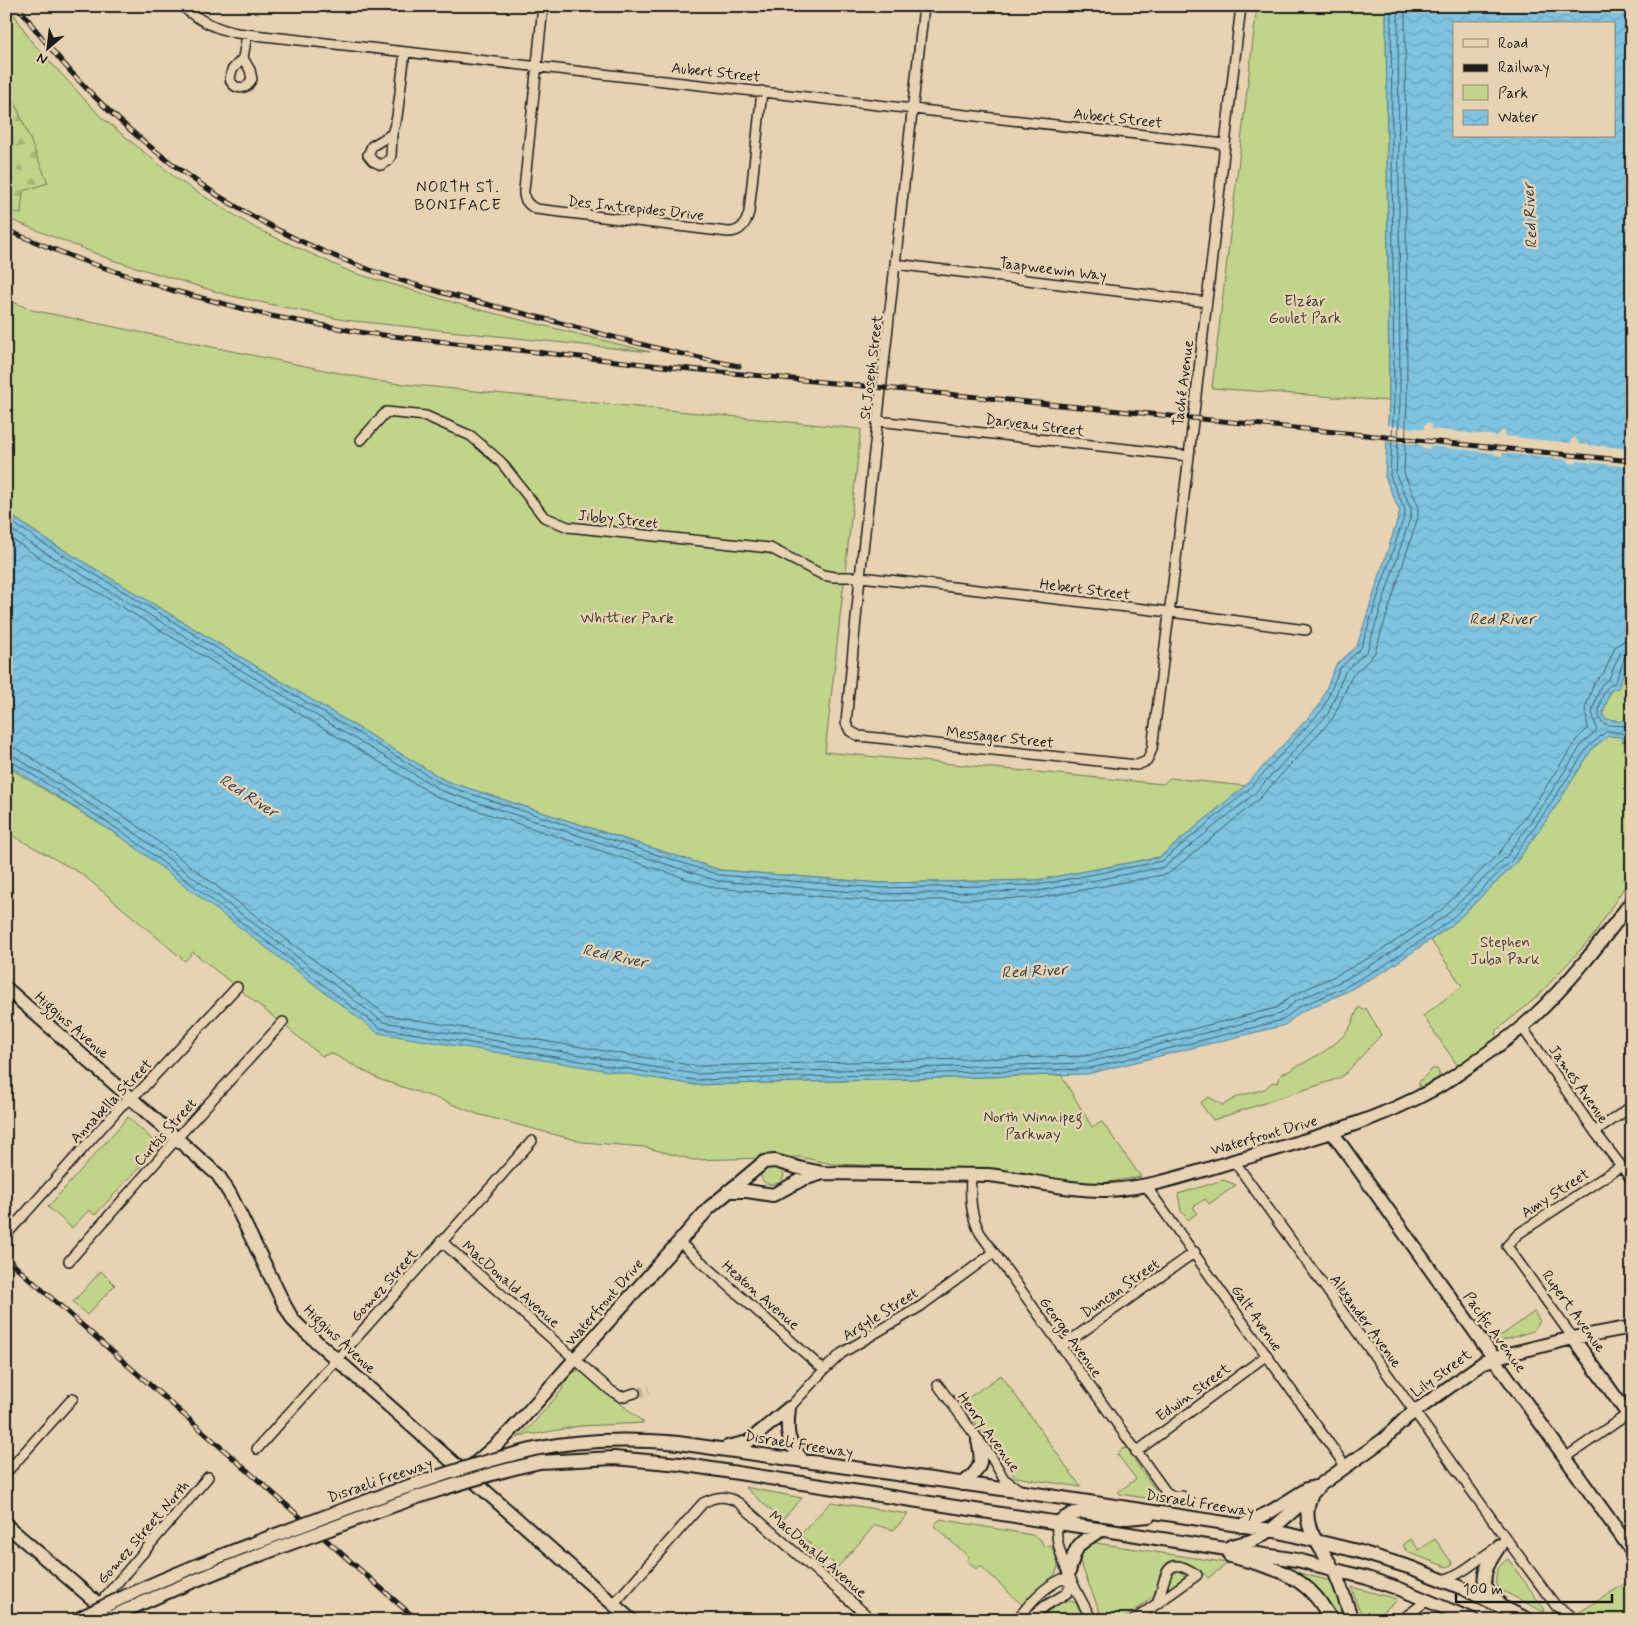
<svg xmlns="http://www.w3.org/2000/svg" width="1638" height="1626" font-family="Mynerve,sans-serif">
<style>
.green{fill:#c0d48a;stroke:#6e7853}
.forest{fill:url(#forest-firs);stroke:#6e7853}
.water{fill:url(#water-waves);stroke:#578091;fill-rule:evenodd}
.pier{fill:#e7d2b1}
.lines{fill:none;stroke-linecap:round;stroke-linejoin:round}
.shore{stroke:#435f6a;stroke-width:1}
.street-tunnel{stroke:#beae93;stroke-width:9;stroke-dasharray:9 4.5;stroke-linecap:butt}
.street-casing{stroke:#1c1c1c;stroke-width:12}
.secondary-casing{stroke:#1c1c1c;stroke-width:16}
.street{stroke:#e7d2b1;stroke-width:9}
.secondary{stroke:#e7d2b1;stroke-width:12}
.rail-casing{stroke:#1c1c1c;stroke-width:5}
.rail{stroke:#e7d2b1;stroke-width:3;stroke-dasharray:9;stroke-linecap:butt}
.secondary-bridge-casing{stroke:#1c1c1c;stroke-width:16;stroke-linecap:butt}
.secondary-bridge{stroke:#e7d2b1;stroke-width:12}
.labels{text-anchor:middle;stroke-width:5;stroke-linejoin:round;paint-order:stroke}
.street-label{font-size:15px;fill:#1c1c1c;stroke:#e7d2b1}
.park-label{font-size:15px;fill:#3d4132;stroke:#e7d2b1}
.neighbourhood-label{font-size:16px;letter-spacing:1px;fill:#1c1c1c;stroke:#e7d2b1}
.water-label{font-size:16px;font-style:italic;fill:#34464d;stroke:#e7d2b1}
</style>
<defs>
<pattern id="forest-firs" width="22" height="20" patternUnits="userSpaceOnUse" patternTransform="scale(1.25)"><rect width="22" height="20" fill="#c0d48a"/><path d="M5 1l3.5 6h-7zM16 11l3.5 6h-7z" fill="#a4b576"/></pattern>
<pattern id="water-waves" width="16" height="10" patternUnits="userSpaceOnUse" patternTransform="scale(1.25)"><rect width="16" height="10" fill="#7ec3df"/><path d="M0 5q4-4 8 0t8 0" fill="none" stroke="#6ca7bf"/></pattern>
</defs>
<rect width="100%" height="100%" fill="#e7d2b1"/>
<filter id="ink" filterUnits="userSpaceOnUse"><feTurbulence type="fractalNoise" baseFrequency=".02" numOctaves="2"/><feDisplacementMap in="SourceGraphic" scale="10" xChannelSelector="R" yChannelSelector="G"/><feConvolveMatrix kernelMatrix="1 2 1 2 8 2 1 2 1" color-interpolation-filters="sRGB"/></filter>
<g filter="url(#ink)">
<!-- green -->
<path class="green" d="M6,6H9L31,41L100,116L178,180L257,229L351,272L465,306L650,352L344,320L227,295L112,260L6,218Z
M1257,6H1386L1389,401L1212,388Z
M6,299L32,310L383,382L861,429L825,752L1163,784L1170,778L1245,786L1160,857L1038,880L880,883L720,870L446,781L44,538L6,512Z
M1632,652V875L1593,936L1536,998L1497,1030L1496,1038L1458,1066L1423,1016L1462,986L1430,939L1451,926L1515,864L1554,809L1592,749L1610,691Z
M6,766L124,839L695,1085L1061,1075L1092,1127L1102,1122L1141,1177L1089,1185L1050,1180L1002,1170L832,1164L800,1157L694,1160L644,1147L583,1142L477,1114L439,1099L381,1080L331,1053L322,1056L193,952L185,961L82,874L6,832Z
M1359,1007L1363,1010L1366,1008L1381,1035L1346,1073L1340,1078L1213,1120L1200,1103L1209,1097L1223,1105L1239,1096L1265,1089L1272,1082L1278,1083L1281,1074L1287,1072C1308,1060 1335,1049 1349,1029C1353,1022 1355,1014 1359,1007Z
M1432,1069H1436L1439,1071V1077L1422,1087L1419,1086V1082Z
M128,1117L159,1146L95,1215L89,1210L72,1228L48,1207Z
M769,1167C776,1167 782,1167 784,1176L781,1182C773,1186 761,1186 761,1174Z
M1223,1180L1236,1185L1209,1204L1205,1199L1193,1207L1197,1213L1188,1220L1181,1211L1178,1194Z
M101,1271L115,1285L87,1315L73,1302Z
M1534,1312L1540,1321L1533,1331L1498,1342L1495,1336L1502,1335Z
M577,1371L584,1373L644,1423L580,1426L536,1434L529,1433L517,1438L531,1426L562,1390L564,1382L572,1373Z
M1001,1375L1081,1487L1015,1477L961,1403Z
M1127,1448C1135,1460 1154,1493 1166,1498C1172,1501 1178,1499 1185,1497L1190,1505L1120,1494L1118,1492L1136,1479L1117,1454L1122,1449Z
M745,1487L802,1498L782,1520Z
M831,1502L908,1514L894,1530L875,1525L838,1567L800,1535Z
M940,1519L1032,1535L1041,1540L1044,1547L1051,1545C1053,1551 1057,1557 1058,1564C1059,1578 1032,1596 1022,1605L980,1565L976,1569L967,1560L969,1557L934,1526Z
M1411,1539L1419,1550L1435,1539L1453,1564L1447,1567L1407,1552L1403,1545Z
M1096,1543L1228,1563L1208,1578C1197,1567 1172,1549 1162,1569C1159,1576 1160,1585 1156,1592C1153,1598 1125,1619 1119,1620C1114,1621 1108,1620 1103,1620L1079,1559C1082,1549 1086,1544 1096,1543Z
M1508,1559L1545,1610L1544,1612L1499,1589C1492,1577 1497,1566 1508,1559Z
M1176,1570L1182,1572L1184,1575V1580L1168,1590L1170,1575Z
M1299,1573L1331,1581L1347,1620H1341L1328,1601Z
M1632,1579V1619L1563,1620L1551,1615L1552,1612L1568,1618L1572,1617Z
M1352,1587L1396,1599L1397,1601L1372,1619C1358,1616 1355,1599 1352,1587Z
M1068,1600L1076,1603L1085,1620H1035L1061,1601Z"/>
<!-- forest -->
<path class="forest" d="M6,81L48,183L23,191L21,214L6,209Z"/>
<!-- water -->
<path class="water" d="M1386,6H1632V652L1618,688L1610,691L1603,713L1605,719L1616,720L1618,722L1627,719L1632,722V739L1622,742L1621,737L1608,736L1592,749L1554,809L1515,864L1451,926L1386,970L1346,992L1301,1012L1285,1025L1087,1074L695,1085L378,1033L124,839L6,764V512L44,538L446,781L720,870L880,883L1038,880L1160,857L1245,786L1319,706L1336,665L1357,646L1400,512L1385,477L1389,401ZM1454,24H1614V136H1454Z"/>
<!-- pier -->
<path class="pier" d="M1429,422L1432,426V429L1497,436L1502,430L1505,433V436L1571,443V440L1575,437L1579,444L1632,449V467L1577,461L1576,464L1569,463V460L1503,453L1502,456L1495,455V453L1430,446L1429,449L1422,448V445L1384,441L1385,425L1424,429V425Z"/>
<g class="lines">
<!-- shore -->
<path class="shore" d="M6,518L41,542L444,785L719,875L880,888L1038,885L1162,861L1248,790L1323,709L1340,668L1361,648L1405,514V510L1390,476L1394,401L1391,6
M6,526L38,548L442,791L718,881L880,894L1038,891L1164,867L1253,795L1328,714L1345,672L1367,651L1411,515V508L1396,475L1400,401L1398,6
M6,535L34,554L439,798L715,888L878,901L1039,898L1168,874L1259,799L1333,718L1352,676L1370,659L1375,652L1418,517V505L1404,473L1407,401L1405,6
M1632,653L1625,656C1622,664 1620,674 1615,682C1613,685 1609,685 1606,689C1602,695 1595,716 1602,722C1606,727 1625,725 1632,726
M6,746L17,749L135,824L386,1015L696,1066L1085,1056L1276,1008L1293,995L1337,975L1376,954L1440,911L1500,852L1538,799L1577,739L1588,728L1585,709L1594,683L1604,673L1615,647L1623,641L1632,639
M6,754L14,756L131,830L383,1022L696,1074L1086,1063L1280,1014L1296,1001L1340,982L1380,960L1444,917L1506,857L1544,803L1583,743L1597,730L1592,712L1600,687L1603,683L1609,679L1621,651L1626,648L1632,647
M6,760L11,761L127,835L380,1028L695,1080L1087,1069L1283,1020L1299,1007L1343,988L1383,966L1448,922L1511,861L1549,806L1588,747L1607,731C1616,731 1625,735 1632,735"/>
<!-- street-tunnel -->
<path class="street-tunnel" d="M635,1393L649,1390"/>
<!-- street casing -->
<g class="street-casing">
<path id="street" d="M182,6C198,20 216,29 237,33L1225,144
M543,6L524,190C523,200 528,205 536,209L728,232C741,232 746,224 749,212L762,91
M924,6L860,577L846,723L850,731L859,736L1137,765L1147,761L1152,749L1189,456L1241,6
M243,58L250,70L252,79L247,86C239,90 231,86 230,78L232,70L243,58L247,34
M392,134L372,146L368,155L373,161L381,165L388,161L391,156L392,134L397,117L405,52
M895,264L1207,302
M878,421L1189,456
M361,440L386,412L426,416L471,436L501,462L544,517L568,527L770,548L823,575L834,577H860L935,585L1170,612L1306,630
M1522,1027L1595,1132L1632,1180
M1595,1132L1632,1106
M1234,1161L1507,1540L1556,1606L1569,1614
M971,1175C970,1196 970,1214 980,1233L1166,1492L1173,1496H1182
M1146,1186L1346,1467
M6,1235L121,1106L143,1088L237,987
M441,1241L610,1390L621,1397L635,1393
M679,1242L824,1370
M69,1261L187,1127L283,1022
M1573,1338L1507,1246L1518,1234L1621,1166
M1061,1347L1195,1252
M938,1385L992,1458L1004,1479L1021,1491
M789,1408L824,1370L842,1353L921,1306L993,1253
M257,1449L532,1141
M1136,1452L1267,1355
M1565,1458L1628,1414
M6,1473L73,1398
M1058,1522C1050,1546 1080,1598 1092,1620
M1443,1580C1462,1575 1479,1558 1497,1547
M99,1604L208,1477
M613,1605L703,1503C716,1496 726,1495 739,1503L872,1620
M1017,1620C1029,1604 1043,1587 1062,1579L1072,1583L1067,1593L1045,1606L1028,1620
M1134,1620L1197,1575C1163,1551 1167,1579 1157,1603
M1401,1620L1428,1600"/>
</g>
<!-- secondary casing -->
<g class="secondary-casing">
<path id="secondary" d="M6,988L218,1175L230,1194L285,1306L293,1320L300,1327L631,1620
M1332,1132L1632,1551
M728,1191H747L773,1195L803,1179L820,1174
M1573,1338L1632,1420
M789,1408C786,1433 787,1441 803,1461
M727,1447L748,1442L789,1408
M535,1449C582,1439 630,1439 678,1443L1023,1492L1271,1530L1357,1551L1412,1568L1462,1588L1529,1620
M540,1462L614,1458L680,1464L1297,1560L1367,1578L1400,1589L1473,1620
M470,1468L506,1436L520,1421L709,1208L764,1162L775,1161L799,1168L823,1173L988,1175C1029,1179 1067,1191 1108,1190C1154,1188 1198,1171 1241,1159C1307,1140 1375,1122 1436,1088C1454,1078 1470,1065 1486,1054C1502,1043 1517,1032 1531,1019C1569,984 1601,942 1632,901
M962,1484C980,1471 984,1463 978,1441
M1311,1495C1299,1526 1319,1543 1333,1569C1341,1585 1346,1603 1352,1620
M1058,1522L1072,1514L1082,1512L1127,1518L1149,1516
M6,1525L109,1613
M1241,1526L1270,1512L1307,1489L1315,1487
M1231,1546L1251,1541L1271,1530L1311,1495L1320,1485L1383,1440L1406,1418L1484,1362L1505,1355L1573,1338L1632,1327
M1230,1556C1262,1565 1294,1571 1316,1597C1322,1604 1326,1612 1332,1620
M1069,1572C1076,1544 1078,1543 1103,1529
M1498,1601C1494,1598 1489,1594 1487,1589C1479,1574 1492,1558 1500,1545"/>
</g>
<!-- street -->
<use href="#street" class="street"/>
<!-- secondary -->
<use href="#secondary" class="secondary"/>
<!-- rail casing -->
<g class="rail-casing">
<path id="rail" d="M18,6C106,130 230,220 373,271C429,291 487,304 545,319C610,336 674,354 739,366
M6,230L78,259L171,290L271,316L365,333L670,367L1632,461
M6,1258L417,1620"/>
</g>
<!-- rail -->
<use href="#rail" class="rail"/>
<!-- secondary-bridge casing -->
<g class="secondary-bridge-casing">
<path id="secondary-bridge" d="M76,1620C151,1582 229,1552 308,1523C382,1495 458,1467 535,1449
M105,1620C177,1586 252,1557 327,1530C396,1504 467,1478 540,1462"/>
</g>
<!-- secondary-bridge -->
<use href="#secondary-bridge" class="secondary-bridge"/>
</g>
</g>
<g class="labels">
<!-- street labels -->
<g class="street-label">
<text transform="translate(716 72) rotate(6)" y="5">Aubert Street</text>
<text transform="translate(1118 118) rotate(6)" y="5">Aubert Street</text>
<text transform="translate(636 208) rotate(6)" y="5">Des Intrepides Drive</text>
<text transform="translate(1053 269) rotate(7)" y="5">Taapweewin Way</text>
<text transform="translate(871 367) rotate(-83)" y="5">St Joseph Street</text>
<text transform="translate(1183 383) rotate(-83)" y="5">Taché Avenue</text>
<text transform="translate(1035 425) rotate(7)" y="5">Darveau Street</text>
<text transform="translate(618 519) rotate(6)" y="5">Jibby Street</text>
<text transform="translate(1085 589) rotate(7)" y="5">Hebert Street</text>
<text transform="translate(1000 737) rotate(6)" y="5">Messager Street</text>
<text transform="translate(72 1025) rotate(41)" y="5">Higgins Avenue</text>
<text transform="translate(1579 1084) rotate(55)" y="5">James Avenue</text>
<text transform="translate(111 1101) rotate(-46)" y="5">Annabella Street</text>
<text transform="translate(165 1132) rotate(-48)" y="5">Curtis Street</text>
<text transform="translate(1264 1135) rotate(-16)" y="5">Waterfront Drive</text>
<text transform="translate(1555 1193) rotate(-33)" y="5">Amy Street</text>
<text transform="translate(511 1284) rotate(41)" y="5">MacDonald Avenue</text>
<text transform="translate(384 1285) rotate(-48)" y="5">Gomez Street</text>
<text transform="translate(1120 1288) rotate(-35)" y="5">Duncan Street</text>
<text transform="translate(761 1295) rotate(41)" y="5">Heaton Avenue</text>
<text transform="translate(604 1302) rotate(-49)" y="5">Waterfront Drive</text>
<text transform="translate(1574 1311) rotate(54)" y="5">Rupert Avenue</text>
<text transform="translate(880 1314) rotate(-32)" y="5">Argyle Street</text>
<text transform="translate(1257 1318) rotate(55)" y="5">Galt Avenue</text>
<text transform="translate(1366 1321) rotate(54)" y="5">Alexander Avenue</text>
<text transform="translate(1495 1332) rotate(54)" y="5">Pacific Avenue</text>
<text transform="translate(1071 1337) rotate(54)" y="5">George Avenue</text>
<text transform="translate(340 1339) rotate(43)" y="5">Higgins Avenue</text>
<text transform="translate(1441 1373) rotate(-36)" y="5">Lily Street</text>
<text transform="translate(1193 1392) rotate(-36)" y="5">Edwin Street</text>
<text transform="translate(989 1432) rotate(54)" y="5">Henry Avenue</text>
<text transform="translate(799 1444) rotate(9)" y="5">Disraeli Freeway</text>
<text transform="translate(380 1480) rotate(-19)" y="5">Disraeli Freeway</text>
<text transform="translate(1200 1503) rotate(9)" y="5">Disraeli Freeway</text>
<text transform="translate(143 1532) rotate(-49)" y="5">Gomez Street North</text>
<text transform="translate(818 1554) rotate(41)" y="5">MacDonald Avenue</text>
</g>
<!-- park labels -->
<g class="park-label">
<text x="1305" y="306">Elzéar<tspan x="1305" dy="17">Goulet Park</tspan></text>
<text x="627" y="623">Whittier Park</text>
<text x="1505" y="947">Stephen<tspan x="1505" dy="17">Juba Park</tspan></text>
<text x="1033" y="1122">North Winnipeg<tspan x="1033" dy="17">Parkway</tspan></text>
</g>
<!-- neighbourhood labels -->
<g class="neighbourhood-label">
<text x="458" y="192">NORTH ST.<tspan x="458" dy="18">BONIFACE</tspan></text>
</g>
<!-- water labels -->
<g class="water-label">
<text transform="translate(1529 216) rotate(-93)" y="6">Red River</text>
<text x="1502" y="624">Red River</text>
<text transform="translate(249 795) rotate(33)" y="6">Red River</text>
<text transform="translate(615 955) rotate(12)" y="6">Red River</text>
<text transform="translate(1034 970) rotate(-3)" y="6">Red River</text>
</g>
</g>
<!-- margin -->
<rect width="1638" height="1626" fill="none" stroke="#e7d2b1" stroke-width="25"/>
<rect x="12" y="12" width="1613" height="1601" fill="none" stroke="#1c1c1c" stroke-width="2" filter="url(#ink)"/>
<!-- legend -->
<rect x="1453" y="22" width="162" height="115" fill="#e7d2b1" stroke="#968975"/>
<rect x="1463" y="39" width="25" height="8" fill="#e7d2b1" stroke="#968975"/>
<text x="1498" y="48" font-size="15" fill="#1c1c1c">Road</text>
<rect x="1463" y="64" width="25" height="8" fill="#1c1c1c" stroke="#968975"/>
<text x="1498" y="72" font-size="15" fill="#1c1c1c">Railway</text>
<rect x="1463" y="85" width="25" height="15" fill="#c0d48a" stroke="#968975"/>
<text x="1498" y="98" font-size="15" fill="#1c1c1c">Park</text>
<rect x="1463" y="110" width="25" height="15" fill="url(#water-waves)" stroke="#968975"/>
<text x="1498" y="122" font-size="15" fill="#1c1c1c">Water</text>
<!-- north arrow -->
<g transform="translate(48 48) rotate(208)" stroke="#e7d2b1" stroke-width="4" paint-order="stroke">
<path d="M0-4L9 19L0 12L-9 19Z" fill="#1c1c1c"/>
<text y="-8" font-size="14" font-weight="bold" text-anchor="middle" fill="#1c1c1c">N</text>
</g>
<!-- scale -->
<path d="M1456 1594v8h156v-8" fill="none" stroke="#1c1c1c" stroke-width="2.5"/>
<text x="1463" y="1594" font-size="15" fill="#1c1c1c" stroke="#e7d2b1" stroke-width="4" paint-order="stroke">100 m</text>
</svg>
